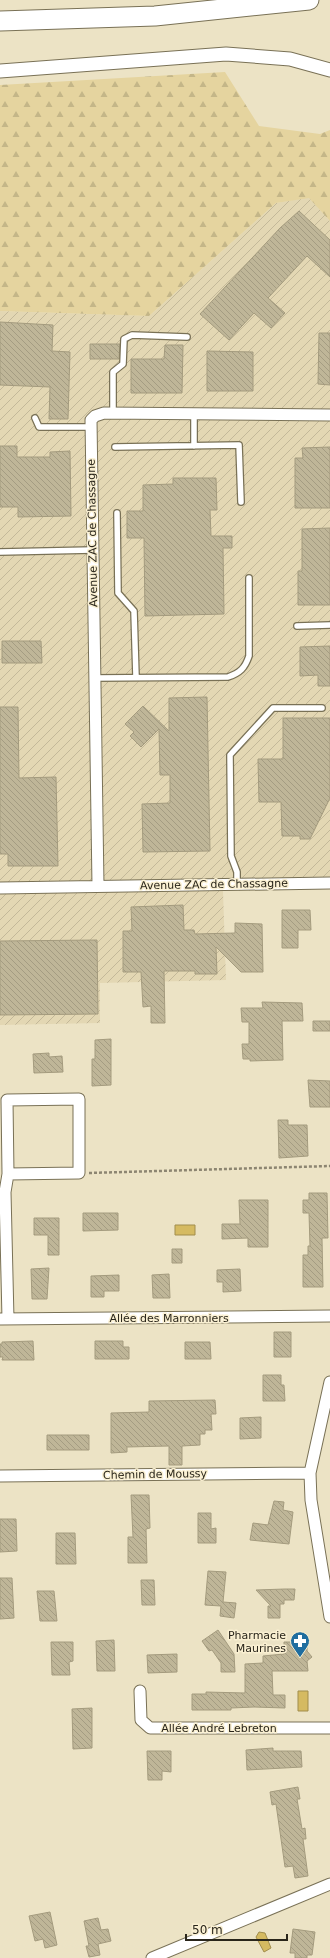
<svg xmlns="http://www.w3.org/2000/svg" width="330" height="1958" font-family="'DejaVu Sans',sans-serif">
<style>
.industrial{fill:url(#industrial-furrows)}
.forest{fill:url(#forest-firs)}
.water{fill:#d5ba61;stroke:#a18d4c}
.building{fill:url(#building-back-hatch);stroke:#a49b7e}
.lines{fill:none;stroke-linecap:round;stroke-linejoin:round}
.service-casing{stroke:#797156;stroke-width:8}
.minor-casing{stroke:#797156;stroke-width:13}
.tertiary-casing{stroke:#797156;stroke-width:15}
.motorway-casing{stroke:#797156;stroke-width:21}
.path{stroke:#8c8571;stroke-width:2.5;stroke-dasharray:3 2;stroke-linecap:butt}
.service{stroke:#fff;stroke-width:5.5}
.minor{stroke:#fff;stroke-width:11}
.tertiary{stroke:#fff;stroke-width:13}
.motorway{stroke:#fff;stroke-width:19}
.labels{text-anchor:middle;stroke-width:3;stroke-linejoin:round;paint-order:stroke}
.street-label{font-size:11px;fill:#29251a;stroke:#faf0d2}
.poi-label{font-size:11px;fill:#29251a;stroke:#faf0d2;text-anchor:end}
</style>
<defs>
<pattern id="industrial-furrows" width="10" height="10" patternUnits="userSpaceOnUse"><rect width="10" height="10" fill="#e3d7b3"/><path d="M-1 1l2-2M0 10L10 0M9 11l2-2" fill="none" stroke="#c3b899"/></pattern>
<pattern id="forest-firs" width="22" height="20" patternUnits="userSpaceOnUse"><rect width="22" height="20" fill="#e5d49f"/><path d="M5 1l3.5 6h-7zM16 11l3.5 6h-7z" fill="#c4b688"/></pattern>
<pattern id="building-back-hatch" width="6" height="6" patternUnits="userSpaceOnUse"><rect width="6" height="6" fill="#bfb698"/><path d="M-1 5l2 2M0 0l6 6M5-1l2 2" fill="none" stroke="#a49c82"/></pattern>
</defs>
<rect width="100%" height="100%" fill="#ece3c5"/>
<!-- industrial -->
<path class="industrial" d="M309,197L330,221V889L223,891L226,980L100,983V1023L0,1025V311L149,316L276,203Z"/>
<!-- forest -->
<path class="forest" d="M225,72L259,126L320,134L330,130V221L309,198L276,203L149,316L0,311V85Z"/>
<!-- water -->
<path class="water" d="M175,1225H195V1235H175Z
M298,1691H308V1711H298Z
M259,1932L265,1933L271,1948L264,1952L256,1937Z"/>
<!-- building -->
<path class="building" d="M299,211L330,240V277L307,256L268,298L285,313L271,328L254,313L229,340L200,314L280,228Z
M0,322L53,325L52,351L70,352L68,419H49L50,387L0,385Z
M319,333H330V385L318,384Z
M90,344H120L119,359H90Z
M165,345H183L182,393H131V359H164Z
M207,351L253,352V391H207Z
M0,446H17V457H50V452L70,451L71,516L18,517V507H0Z
M330,447V508H295V458H303L302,448Z
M173,478H216L217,510H210L211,536H232V548H223L224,614L145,616L144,538H127V511H143V485L173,484Z
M330,528V605H298V571H302V529Z
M2,641H41L42,663H2Z
M330,646V686H318V675L300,676V647Z
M207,697L210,851L143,852L142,804L170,803V775H160L159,729L141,747L130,736L134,732L125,724L143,706L169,731V698Z
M0,707H18L19,778L56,777L58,866H8V854H0Z
M283,718H330V798L310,839H300V836H282L281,802H259L258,759H283Z
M183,905L184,930H194L195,934L235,933V923L262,924L263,972H241L216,947L217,974H195V971H164L165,1023H151V1006L143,1007L141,972H123V931H132L131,907Z
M282,910H310L311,930H298V948H282Z
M97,940L98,1014L0,1015V941Z
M262,1002L302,1003L303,1021H282L283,1060L250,1061V1059H243L242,1044H249V1022H242L241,1008H263Z
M313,1021H330V1031H313Z
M111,1039V1085L92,1086V1059H95V1040Z
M49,1053V1057L62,1056L63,1072L34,1073L33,1054Z
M308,1080L330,1081V1107H310Z
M278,1120H288V1125H307L308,1156L279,1158Z
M309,1193H327L328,1238H322L323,1287H303V1255H308V1246H310L309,1213H303V1200H309Z
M239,1200H268V1247H248V1238L222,1239V1224H240Z
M83,1213H118V1230L83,1231Z
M34,1218H59V1255H48V1235H34Z
M172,1249H182V1263H172Z
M49,1268L47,1299H32L31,1269Z
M240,1269L241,1291L223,1292V1282H217V1270Z
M169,1274L170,1298H153L152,1275Z
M119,1275V1291H104V1297H91V1276Z
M274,1332H291V1357H274Z
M33,1341L34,1360H2L3,1357H0V1344H2V1342Z
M95,1341H123V1347H129V1359H95Z
M185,1342H210L211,1359H185Z
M263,1375H281V1385H284L285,1401H263Z
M215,1400L216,1414H211L212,1430H205V1434H200V1445L182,1446V1465H169V1446L127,1447V1452L111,1453V1413L149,1412V1401Z
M261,1417V1438L240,1439V1418Z
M47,1435H89V1450H47Z
M131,1495H149L150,1528L146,1529L147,1563H128V1537H133Z
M274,1501L284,1502L283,1510L293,1512L289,1544L250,1540L253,1523L268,1525Z
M198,1513H211V1529L216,1528V1543H198Z
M0,1519H16L17,1551L0,1552Z
M56,1533H75L76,1564H56Z
M208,1571L226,1572L223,1602L236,1603L234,1618L220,1616L221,1606L205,1605Z
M0,1578H12L14,1618L0,1619Z
M141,1580H154L155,1605H142Z
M285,1589H295L294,1600H284V1604H280V1618H268V1606H271L256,1590Z
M37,1591H54L57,1621H40Z
M218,1630L234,1654L235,1672H221V1663L212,1650L209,1651L202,1641Z
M114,1640L115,1671H97L96,1641Z
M51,1642H73V1661L69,1662L70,1675H52Z
M284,1642H307V1651L312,1657L307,1661L308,1671H272L273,1695H285V1708L254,1707L231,1708V1710H192V1694H206V1692L245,1693V1664L263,1663V1656L284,1654Z
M177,1654V1672L148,1673L147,1655Z
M92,1708V1748L73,1749L72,1709Z
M273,1748V1751H301L302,1767L247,1770L246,1750Z
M147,1751H171V1772L162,1771V1780H148Z
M298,1787L300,1799H297L302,1829L305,1828L306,1839H303L308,1876L295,1878L293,1866L285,1867L276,1804L272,1805L270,1792Z
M50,1912L57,1945L45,1948L43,1939L35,1941L29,1916Z
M98,1918L101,1930L108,1929L111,1941L98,1944L100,1955L89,1957L86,1946H89L84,1921Z
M293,1929L315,1932L312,1955H307V1958H295V1953H290Z"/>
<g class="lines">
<!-- service casing -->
<g class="service-casing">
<path id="service" d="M113,413V372L123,364L124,339L132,335L187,337
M194,414V446
M35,418L39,427H90
M115,447L239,445L241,502
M117,513L118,593L134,611L136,677
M0,552L93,550
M297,626L330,625
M95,678L228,677C240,673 245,668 249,656V578
M237,884V872L231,856L230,755L273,708H322"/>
</g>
<!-- minor casing -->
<g class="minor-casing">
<path id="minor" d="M98,886L91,420L95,416L104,413L330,415
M0,888L330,883
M0,1319L330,1316
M8,1319L5,1192L8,1174L7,1100L79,1099V1173L8,1174
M330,1382L310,1473L311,1500L330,1617
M0,1476L310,1473
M140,1691L141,1720L150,1728H330
M152,1958L330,1884"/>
</g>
<!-- tertiary casing -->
<g class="tertiary-casing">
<path id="tertiary" d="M0,71L226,54L290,59L330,70"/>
</g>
<!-- motorway casing -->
<g class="motorway-casing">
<path id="motorway" d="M0,21L155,16L309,0"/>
</g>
<!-- path -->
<path class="path" d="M89,1173L330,1166"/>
<!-- service -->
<use href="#service" class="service"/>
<!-- minor -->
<use href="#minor" class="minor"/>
<!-- tertiary -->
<use href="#tertiary" class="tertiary"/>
<!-- motorway -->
<use href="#motorway" class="motorway"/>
</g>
<!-- icons -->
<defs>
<g id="pharmacy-pin" transform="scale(1)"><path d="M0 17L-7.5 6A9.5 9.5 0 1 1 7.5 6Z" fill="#1f6d9f" stroke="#faf0d2"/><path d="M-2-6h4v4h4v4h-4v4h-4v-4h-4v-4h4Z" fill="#fff"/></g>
</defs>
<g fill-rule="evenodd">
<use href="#pharmacy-pin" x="300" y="1641"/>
</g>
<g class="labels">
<!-- street labels -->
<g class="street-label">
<text transform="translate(92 533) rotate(-91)" y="4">Avenue ZAC de Chassagne</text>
<text transform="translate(214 884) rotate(-1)" y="4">Avenue ZAC de Chassagne</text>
<text x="169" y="1322">Allée des Marronniers</text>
<text transform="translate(155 1474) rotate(-1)" y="4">Chemin de Moussy</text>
<text x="219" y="1732">Allée André Lebreton</text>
</g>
<!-- poi labels -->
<g class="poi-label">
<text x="286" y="1639">Pharmacie<tspan x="286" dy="13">Maurines</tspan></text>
</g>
</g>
<!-- scale -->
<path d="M186 1934v6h101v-6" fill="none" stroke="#29251a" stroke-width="2"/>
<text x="192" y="1934" font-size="12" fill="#29251a" stroke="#faf0d2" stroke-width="3" paint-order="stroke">50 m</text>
</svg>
